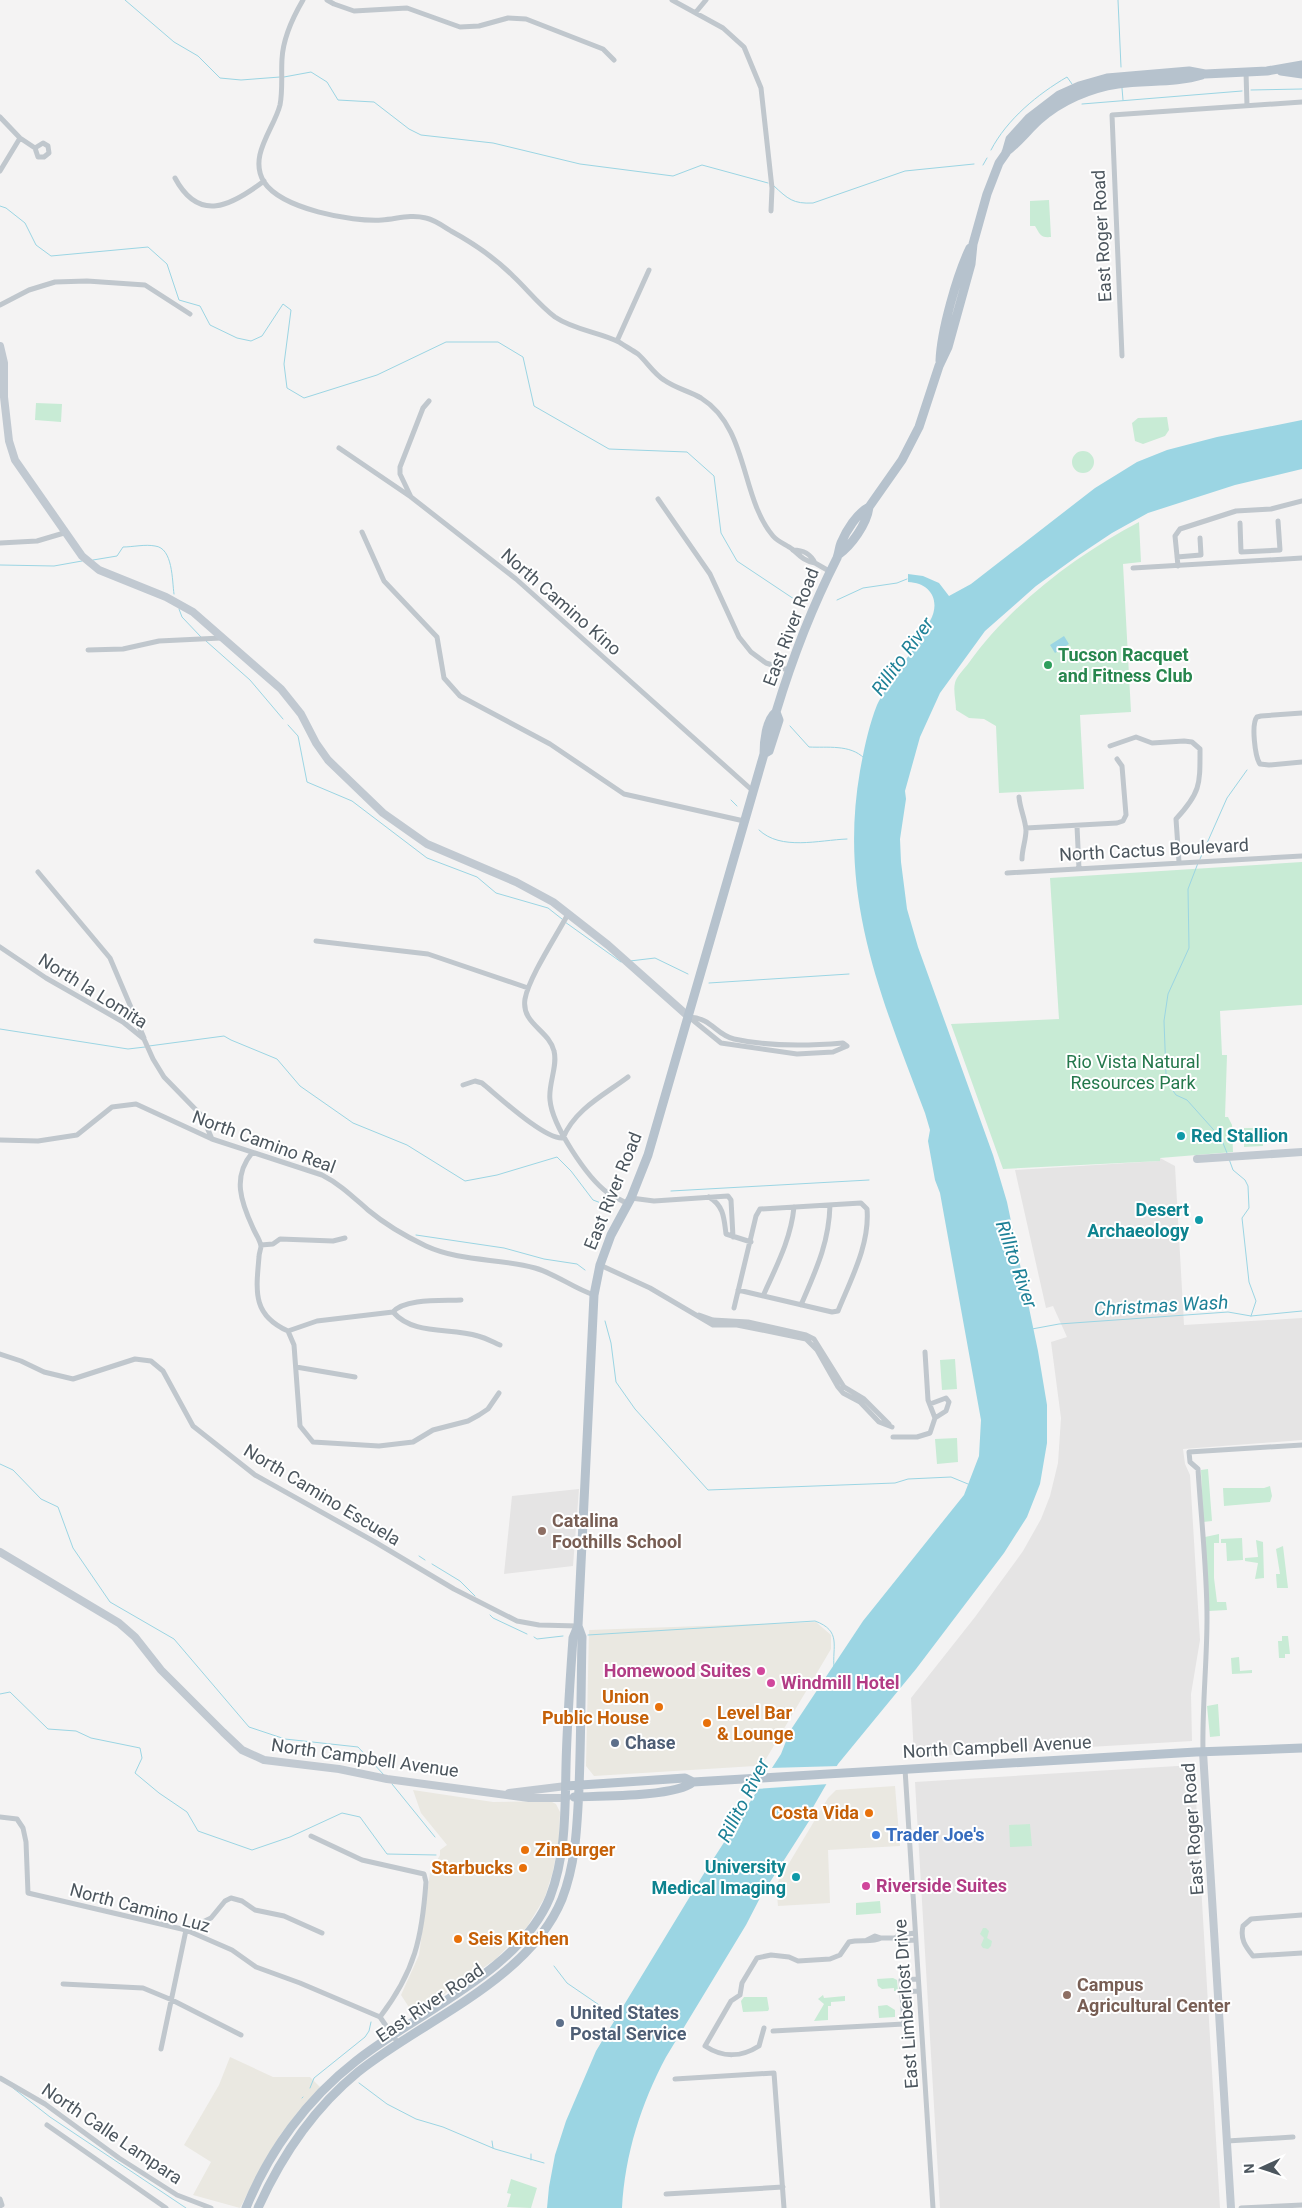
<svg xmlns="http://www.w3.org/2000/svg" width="1302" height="2208" font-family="Roboto,sans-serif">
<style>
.commercial{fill:#eae8e1}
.education{fill:#e5e4e4}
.green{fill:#c8ebd5}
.water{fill:#9bd5e3}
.pier{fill:#f4f3f3}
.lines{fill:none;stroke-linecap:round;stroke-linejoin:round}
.stream{stroke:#9bd5e3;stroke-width:1}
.street{stroke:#c0c7cd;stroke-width:5}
.secondary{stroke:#c1c9d1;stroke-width:8}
.primary{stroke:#b6c2cd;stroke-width:9}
.leisure-dot{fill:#2e9e5b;stroke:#fff;stroke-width:2}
.culture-dot{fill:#0f9aa8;stroke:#fff;stroke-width:2}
.education-dot{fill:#8d6e63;stroke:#fff;stroke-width:2}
.hotel-dot{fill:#d1479c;stroke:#fff;stroke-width:2}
.food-dot{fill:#e8710a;stroke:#fff;stroke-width:2}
.service-dot{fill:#5c6f8a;stroke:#fff;stroke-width:2}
.shop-dot{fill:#3f7fe0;stroke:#fff;stroke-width:2}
.labels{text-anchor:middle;stroke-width:4;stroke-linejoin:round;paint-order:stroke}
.street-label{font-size:18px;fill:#4c565e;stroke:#fff}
.leisure-label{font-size:18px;font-weight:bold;fill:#27864d;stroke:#fff;text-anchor:start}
.park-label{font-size:18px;fill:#24784c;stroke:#fff}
.culture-label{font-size:18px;font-weight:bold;fill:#0d838f;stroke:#fff;text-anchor:end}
.education-label{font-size:18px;font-weight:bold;fill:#785e54;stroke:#fff;text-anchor:start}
.hotel-label{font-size:18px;font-weight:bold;fill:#b23c85;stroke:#fff;text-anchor:start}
.food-label{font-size:18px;font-weight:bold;fill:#c56008;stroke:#fff;text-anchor:end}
.service-label{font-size:18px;font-weight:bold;fill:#4e5e75;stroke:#fff;text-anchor:start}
.shop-label{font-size:18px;font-weight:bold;fill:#366cbe;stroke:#fff;text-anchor:start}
.water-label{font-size:19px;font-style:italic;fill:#1e8197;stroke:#fff}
</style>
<rect width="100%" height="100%" fill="#f4f3f3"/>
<!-- commercial -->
<path class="commercial" d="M816,1622L831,1635V1649L766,1759L755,1766L594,1776L586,1766L589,1630Z
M895,1786L900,1846L828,1850L830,1903L778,1906L776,1885L828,1798L836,1790Z
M413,1790L493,1802L550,1801L556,1804L560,1812L559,1840L553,1871L545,1897L527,1927L496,1959L414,2015L401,1995L419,1955L430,1873L440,1855V1850L447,1845L421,1813Z
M230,2057L273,2077H310L320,2087L300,2109L280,2135L262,2165L240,2208L193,2195L211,2162L184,2145L219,2085Z"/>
<!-- education -->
<path class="education" d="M1160,1158L1175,1166L1184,1325L1302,1318V1440L1183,1449L1185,1464L1190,1475L1200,1640L1191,1694L1192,1741L914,1757L911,1698L975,1617L1023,1551L1041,1519L1050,1496L1058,1463L1061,1418L1051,1342L1067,1337L1053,1306L1046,1308L1015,1170L1159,1161Z
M579,1489L573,1566L504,1574L512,1496Z
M1194,1765L1220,2208H940L915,1782Z"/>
<!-- green -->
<path class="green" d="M1049,200L1051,237C1040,238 1040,234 1035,226H1030V201Z
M36,403L62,404L61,422L35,420Z
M1167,417L1169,430L1165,436L1143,444L1135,441L1132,423L1138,418Z
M1072 462a11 11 0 1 1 22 0a11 11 0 1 1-22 0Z
M1139,522L1141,562L1123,564L1131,712L1080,715L1084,789L999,793L996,726L984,719L969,718L956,710C956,702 953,690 955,683C956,677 964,669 968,664C1010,605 1075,556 1139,522Z
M1302,862V1005L1220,1011L1222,1055H1227L1225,1117H1228L1232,1125L1233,1152L1160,1158V1161L1003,1169L951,1024L1059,1019L1050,878Z
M1244,1128H1261L1263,1146L1244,1147Z
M955,1359L957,1389L942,1390L940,1360Z
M957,1438L958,1462L937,1464L935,1439Z
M1208,1469L1212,1521L1203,1522L1201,1470Z
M1270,1486L1272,1496L1270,1502L1224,1506L1223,1488H1264Z
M1219,1534V1543H1214V1578L1217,1602H1226L1227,1610L1209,1611L1205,1537Z
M1242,1538L1243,1560L1227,1561L1226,1543H1221V1539Z
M1256,1540L1263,1542L1264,1578L1255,1579L1258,1563L1245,1561V1558L1258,1557Z
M1283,1546L1288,1588H1277L1276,1574H1280L1276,1549Z
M1282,1636H1288L1290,1654H1285V1658H1279L1278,1641H1282Z
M1239,1657L1240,1671L1252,1670V1673L1232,1674L1231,1658Z
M1218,1704L1220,1736L1210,1737L1207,1706Z
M1030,1824L1032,1846L1010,1847L1009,1825Z
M880,1901L881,1913L856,1915V1903Z
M983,1928H986L989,1931L987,1938L992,1941L991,1946L988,1949L983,1948L981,1945L984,1938L980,1934Z
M893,1978L897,1980L898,1991H894V1988L882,1989L878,1986L877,1979Z
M823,1995L824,1998L845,1996V2001L831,2002V2006H828V2020L814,2021L824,2004L818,1999Z
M744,1997H767L769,2009L768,2011L743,2012L741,2001Z
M887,2005L895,2010V2017L879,2018L878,2006Z
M511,2179L537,2188L531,2208L507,2207L511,2194L507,2193Z"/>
<!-- water -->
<path class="water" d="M1302,420V469L1235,485L1148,513L1112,533L1079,555L1036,586L985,631L940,693L920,737L905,791L906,799L900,839L901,862L907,909L918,947L993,1155L1007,1202L1038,1351L1047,1405V1443L1040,1484L1027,1517L1004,1553L916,1669L838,1764L812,1809L811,1818L761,1896L746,1925L666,2057C641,2104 625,2154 622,2208H547L549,2187L555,2155L566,2121L596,2051L703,1875L781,1754L790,1731L863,1621L964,1495L979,1456L981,1420L940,1193L935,1180L928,1141L930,1130L925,1113C881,997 838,898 860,771C864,749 869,725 877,705C881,696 888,687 893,679C906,660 918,641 930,621C941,601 931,583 908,582V574L923,576L939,583L949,596L971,584L1095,488L1137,462L1167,450L1217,437Z
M1064,636L1069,644L1055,653L1050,645Z"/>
<!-- pier -->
<path class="pier" d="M840,1766L829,1784L756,1789L769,1768Z"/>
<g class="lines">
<!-- stream -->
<path class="stream" d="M125,0L174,42L198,56L220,78L241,80L280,77
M1118,0L1121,67
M284,77L311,72L327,82L338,100L374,102L409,129L421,135L493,143L580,164L673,176L702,165L768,183
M1122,88L1123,100
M1251,90L1302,89
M1082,104L1242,91
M991,150C1007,119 1038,94 1067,77L1072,84
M983,165L987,158
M774,186C788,199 793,204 813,203L905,171L974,164
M0,206L6,208L25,223L36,245L51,256L148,247L167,264L179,300L200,306L210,325L237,338L251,341L262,336L283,304L291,310L284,364L287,388L304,398L377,375L446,342H498L523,357L534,406L609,449L687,452L714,476L721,533L737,561L797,601
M93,560L117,556L123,547C133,547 145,544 155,546C173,548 172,580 174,594
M0,565L54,566L82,561
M837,600L863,588L897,583L907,579
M179,609L182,617L201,637
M206,641L250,680L283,719
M288,725L298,736L307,782L352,801L427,858L477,877L496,893L548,908L562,919
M790,726L809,747C827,748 850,744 864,758
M731,800L737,806
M759,830C781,851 819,840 847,839
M1200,859L1227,798L1247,770
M1198,863L1188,889L1189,948L1168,994L1164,1021L1166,1074L1169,1085L1176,1095L1187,1100L1221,1138L1227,1153
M565,922L621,962
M630,961L655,958L688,974
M709,983L849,974
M0,1029L128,1049L145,1047
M149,1046L224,1036L231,1040L277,1059L300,1086L353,1123L407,1145L465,1181L497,1175L557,1157L571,1171L593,1200L609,1206
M1229,1159L1233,1170L1245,1180L1248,1186L1249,1208L1242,1218L1249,1282L1256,1301L1251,1316
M671,1191L869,1180
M416,1235L504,1248L544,1259L577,1264L585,1270
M605,1321L611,1343L616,1382L635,1409L708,1490L895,1483L908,1479L951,1477L968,1484
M1032,1329L1059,1324L1228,1312L1251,1316L1302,1311
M0,1464L13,1470L41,1499L58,1507L73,1548L110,1602L174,1639L249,1727L285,1739L358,1747L384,1775
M419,1556L425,1560
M432,1564L460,1581L475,1596
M490,1615L493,1618L527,1634
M588,1635L815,1621C842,1631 832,1646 834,1668
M534,1637L537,1639L563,1636
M0,1694L10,1692L48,1729L76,1731L91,1738L140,1748L142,1758L135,1773L159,1793L187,1812L198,1831L252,1850L290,1837L342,1813L360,1817L387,1854L436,1855
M392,1784L435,1837
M554,1966L567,1983L605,2009L615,2022
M359,2083L387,2104L416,2119L443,2127L495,2149L544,2163
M13,2088L50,2117L186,2208
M310,2088L314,2078L365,2037L369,2031L371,2022
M302,2098L303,2097
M492,2141L493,2148
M531,2154V2160"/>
<!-- street -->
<path class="street" d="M303,0C293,17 283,39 282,59C281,74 283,90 280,105C274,129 248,156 264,182C282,209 351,222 382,220C397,219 410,214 426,218C435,220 443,226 451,231C473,243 494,257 513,276C527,289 539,305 555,317C574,330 599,332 619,342C625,346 632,350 638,354C647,362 654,374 664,380C675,388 689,391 701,398C749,428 740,497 773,536C778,542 787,545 792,549C800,556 804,561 815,563C810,553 803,550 793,550
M327,0L334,4L354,11L407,8L460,27L479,26L508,18L526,19L603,49L614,60
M672,0L723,28L744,47L761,88L772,188L771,211
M696,12L706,0
M1246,72L1247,106
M0,117L20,138L35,148L38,157H44L49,153L48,146L43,143L35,148
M0,171L20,138
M175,178C199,223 231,206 264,181
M0,305L29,290L55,282L87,281L145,285L190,314
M617,341L649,270
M1122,356L1112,115L1302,102
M339,448L411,497L516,579L753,791
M411,497L400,474V467L423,408L429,401
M658,499L710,574L739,637L751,652L766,663L788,670
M1240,523L1241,552L1280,550L1278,521
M362,532L384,581L437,637L444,678L460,696L550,744L624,794L744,821
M0,543L37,541L64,533
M1177,557L1201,555L1200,538
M815,563L829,571
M1178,566L1175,536L1180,529L1236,511L1271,509L1302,501
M1133,568L1302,558
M88,650L123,649L159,641L221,638
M1302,713L1261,716L1257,717C1251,724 1255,757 1260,764L1269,765L1302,762
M1110,746L1136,737L1152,743L1184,741L1192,742L1200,749C1200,784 1201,792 1176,819L1179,862
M1019,797C1020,809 1025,818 1026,830C1026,840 1022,849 1022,859
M1077,826L1079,869
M1026,828L1117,823L1123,821L1126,815L1122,766L1117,759
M38,872L110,958L144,1038
M1007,873L1302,856
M568,914C557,935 529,977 525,999C521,1024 549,1030 554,1051C558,1066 548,1084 550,1100C552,1125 587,1178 608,1193C614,1197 621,1200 628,1204
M316,941L428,954L528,988
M0,947L46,978L123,1022L144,1039L153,1059L164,1077L202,1116L212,1139
M689,1017L721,1043L797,1054L833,1052L847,1046
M689,1017C712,1018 716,1035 734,1039C770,1047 807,1046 843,1043L847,1046
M463,1085L475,1081L482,1083C498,1096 545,1140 563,1138
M563,1138C575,1109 604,1095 628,1077
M0,1140L38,1141L77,1135L112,1107L136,1104L212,1139L322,1175C340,1184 353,1197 368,1210C386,1225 405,1236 426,1246C461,1262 499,1258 535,1268C556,1274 573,1288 594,1295
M252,1153C232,1177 241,1202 253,1228C255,1233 260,1240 261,1246C261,1249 259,1253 259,1257C256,1291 252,1315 288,1331L294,1345L300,1426L313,1442L379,1446L413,1442L433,1430L468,1421L479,1415L488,1409L499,1393
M709,1197C724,1206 724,1218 726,1234L751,1242
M631,1198L654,1201L728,1196L731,1200L733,1237
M261,1245L273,1244L280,1239L333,1241L345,1238
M600,1265L650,1288L713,1325H737L806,1339L817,1350L838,1387L843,1393L860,1402L879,1422L892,1427
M763,1296C776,1267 791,1239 794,1207
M801,1305C816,1270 829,1243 830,1205
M734,1308L756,1216L760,1209L861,1203L867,1209C870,1244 851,1279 838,1311L832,1312L738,1290
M393,1312C414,1336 450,1327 478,1336C486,1338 493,1342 500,1345
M393,1312C405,1298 443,1301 461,1300
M699,1315L713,1320L748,1322L806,1335L814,1339L844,1387L864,1399L889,1424
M288,1331L317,1321L393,1312
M925,1352L928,1400L935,1418
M0,1354L21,1361L44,1372L73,1379L135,1359L151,1361L163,1371L193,1426L255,1475L375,1542L454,1589L517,1621L539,1625L578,1626
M296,1367L355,1377
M930,1404L946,1398L949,1402L946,1411L935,1418
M893,1437H917L930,1433L935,1418
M1203,1752C1202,1707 1207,1663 1207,1618C1207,1568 1201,1518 1198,1469L1190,1462L1189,1452L1302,1445
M905,1769L933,2208
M0,1817L17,1819L23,1828L26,1842L28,1893L186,1930L232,1950L256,1967L300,1983L380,2017L398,2043
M311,1836L362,1860L424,1874L426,1882C422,1938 415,1971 380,2017
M1302,1915L1251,1919L1243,1926C1240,1939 1245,1946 1253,1956L1302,1953
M915,1933L900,1935L895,1938L901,1941L915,1940
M881,1938H895
M63,1984L143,1988L172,2000L241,2035
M902,1992L919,1991
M764,2028L759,2046C742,2057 723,2058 705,2046L731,2001L740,1995L742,1983L757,1958L771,1955L789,1957L798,1961L830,1959L840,1955L849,1942C860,1939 872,1943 881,1938L875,1936L867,1940
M773,2031L904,2024L901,1980L918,1979
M161,2049L186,1930L211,1918L225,1901L231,1898L242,1901L255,1910L284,1916L322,1933
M0,2078L45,2104L119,2158L177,2195L211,2208
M675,2079L774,2073L784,2208
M47,2125L166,2208
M1227,2141L1293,2137
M666,2194L783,2187
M0,2199L2,2205L0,2206
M1241,2208L1302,2205"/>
<!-- secondary -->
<path class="secondary" d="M0,346L4,363V397L9,441L15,460L82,556L99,570L166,597L193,612L281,689L301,714L316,743L328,760L383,813L427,844L516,882L553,902L608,945L689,1017
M1197,1159L1302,1152
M0,1552L119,1623L135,1637L161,1670L223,1732L242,1750L264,1760L339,1769L387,1779L529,1798H566
M1203,1752L1231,2208
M509,1793L566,1786"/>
<!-- primary -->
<path class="primary" d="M1281,71L1302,74
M1006,152C1018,143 1027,131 1039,120C1060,101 1090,88 1118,84C1146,80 1176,83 1202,75
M940,361C941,331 957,275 970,248
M838,555C851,546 867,524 869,507L902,460L919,427L939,366L948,347L971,264L973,244L987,194L999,163L1006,153L1010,139L1029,118L1059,95L1079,86L1107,78L1189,71L1205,74L1267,71L1302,65
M776,712C792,659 812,607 837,558C839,553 839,548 841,543C846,531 857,513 869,507
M566,1786L685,1778L693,1782L1196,1752L1302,1748
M574,1797C600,1796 675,1797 693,1782
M246,2208C269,2151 307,2099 356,2061C416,2013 520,1971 550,1897C566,1855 565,1811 566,1766C567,1723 570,1681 573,1638L578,1626L594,1295L600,1265L611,1235L631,1198L648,1155L764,754C764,742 766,720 776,712L779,720L769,751L764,754
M258,2208C281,2157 314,2108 358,2072C423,2020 529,1980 562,1899C576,1863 577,1826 579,1788C581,1737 581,1687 582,1637L578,1626"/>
</g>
<!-- markers -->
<circle class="leisure-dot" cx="1048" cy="665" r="5"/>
<g class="culture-dot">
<circle cx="1181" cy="1136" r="5"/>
<circle cx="1199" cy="1220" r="5"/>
<circle cx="796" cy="1877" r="5"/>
</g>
<g class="education-dot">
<circle cx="542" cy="1531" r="5"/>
<circle cx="1067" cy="1995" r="5"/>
</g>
<g class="hotel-dot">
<circle cx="761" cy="1671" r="5"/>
<circle cx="771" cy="1683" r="5"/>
<circle cx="866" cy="1886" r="5"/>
</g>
<g class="food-dot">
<circle cx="659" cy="1707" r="5"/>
<circle cx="707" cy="1723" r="5"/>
<circle cx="869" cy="1813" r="5"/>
<circle cx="525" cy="1850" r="5"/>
<circle cx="523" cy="1868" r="5"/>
<circle cx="458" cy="1939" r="5"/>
</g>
<g class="service-dot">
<circle cx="615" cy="1743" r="5"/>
<circle cx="560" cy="2023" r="5"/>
</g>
<circle class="shop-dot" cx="876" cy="1835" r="5"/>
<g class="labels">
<!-- street labels -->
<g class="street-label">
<text transform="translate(1102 236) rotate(-93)" y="6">East Roger Road</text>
<text transform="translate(561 602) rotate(41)" y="6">North Camino Kino</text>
<text transform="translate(791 627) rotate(-69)" y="6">East River Road</text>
<text transform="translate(1154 850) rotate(-3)" y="6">North Cactus Boulevard</text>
<text transform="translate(93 991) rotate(32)" y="6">North la Lomita</text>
<text transform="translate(264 1142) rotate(20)" y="6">North Camino Real</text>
<text transform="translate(613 1191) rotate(-68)" y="6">East River Road</text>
<text transform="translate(322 1495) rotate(31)" y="6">North Camino Escuela</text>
<text transform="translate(997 1747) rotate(-3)" y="6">North Campbell Avenue</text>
<text transform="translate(365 1758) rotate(8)" y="6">North Campbell Avenue</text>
<text transform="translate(1193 1829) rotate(-94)" y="6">East Roger Road</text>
<text transform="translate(140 1908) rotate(15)" y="6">North Camino Luz</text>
<text transform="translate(430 2003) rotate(-34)" y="6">East River Road</text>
<text transform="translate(906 2004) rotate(-94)" y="6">East Limberlost Drive</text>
<text transform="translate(112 2134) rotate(34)" y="6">North Calle Lampara</text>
</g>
<!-- leisure labels -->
<g class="leisure-label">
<text x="1058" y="661">Tucson Racquet<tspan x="1058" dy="21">and Fitness Club</tspan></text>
</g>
<!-- park labels -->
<g class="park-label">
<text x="1133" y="1068">Rio Vista Natural<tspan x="1133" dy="21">Resources Park</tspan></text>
</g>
<!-- culture labels -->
<g class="culture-label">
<text x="1191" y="1142" text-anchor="start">Red Stallion</text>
<text x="1189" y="1216">Desert<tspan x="1189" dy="21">Archaeology</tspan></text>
<text x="786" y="1873">University<tspan x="786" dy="21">Medical Imaging</tspan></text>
</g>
<!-- education labels -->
<g class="education-label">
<text x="552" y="1527">Catalina<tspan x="552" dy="21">Foothills School</tspan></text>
<text x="1077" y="1991">Campus<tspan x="1077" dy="21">Agricultural Center</tspan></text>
</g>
<!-- hotel labels -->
<g class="hotel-label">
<text x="751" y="1677" text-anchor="end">Homewood Suites</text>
<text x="781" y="1689">Windmill Hotel</text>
<text x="876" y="1892">Riverside Suites</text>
</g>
<!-- food labels -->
<g class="food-label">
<text x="649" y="1703">Union<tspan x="649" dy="21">Public House</tspan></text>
<text x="717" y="1719" text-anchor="start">Level Bar<tspan x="717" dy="21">&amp; Lounge</tspan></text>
<text x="859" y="1819">Costa Vida</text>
<text x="535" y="1856" text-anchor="start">ZinBurger</text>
<text x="513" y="1874">Starbucks</text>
<text x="468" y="1945" text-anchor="start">Seis Kitchen</text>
</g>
<!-- service labels -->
<g class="service-label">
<text x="625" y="1749">Chase</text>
<text x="570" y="2019">United States<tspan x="570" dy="21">Postal Service</tspan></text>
</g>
<!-- shop labels -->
<g class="shop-label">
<text x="886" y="1841">Trader Joe's</text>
</g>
<!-- water labels -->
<g class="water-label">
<text transform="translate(902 656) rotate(-54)" y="7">Rillito River</text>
<text transform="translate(1017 1264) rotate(71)" y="7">Rillito River</text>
<text transform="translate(1161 1305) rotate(-3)" y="7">Christmas Wash</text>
<text transform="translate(743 1800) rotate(-63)" y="7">Rillito River</text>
</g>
</g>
<!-- north arrow -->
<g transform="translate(1262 2168) rotate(267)" stroke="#ffffff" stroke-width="4" paint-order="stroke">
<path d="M0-4L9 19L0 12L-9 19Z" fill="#4c565e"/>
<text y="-8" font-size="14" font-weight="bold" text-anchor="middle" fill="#4c565e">N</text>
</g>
</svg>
